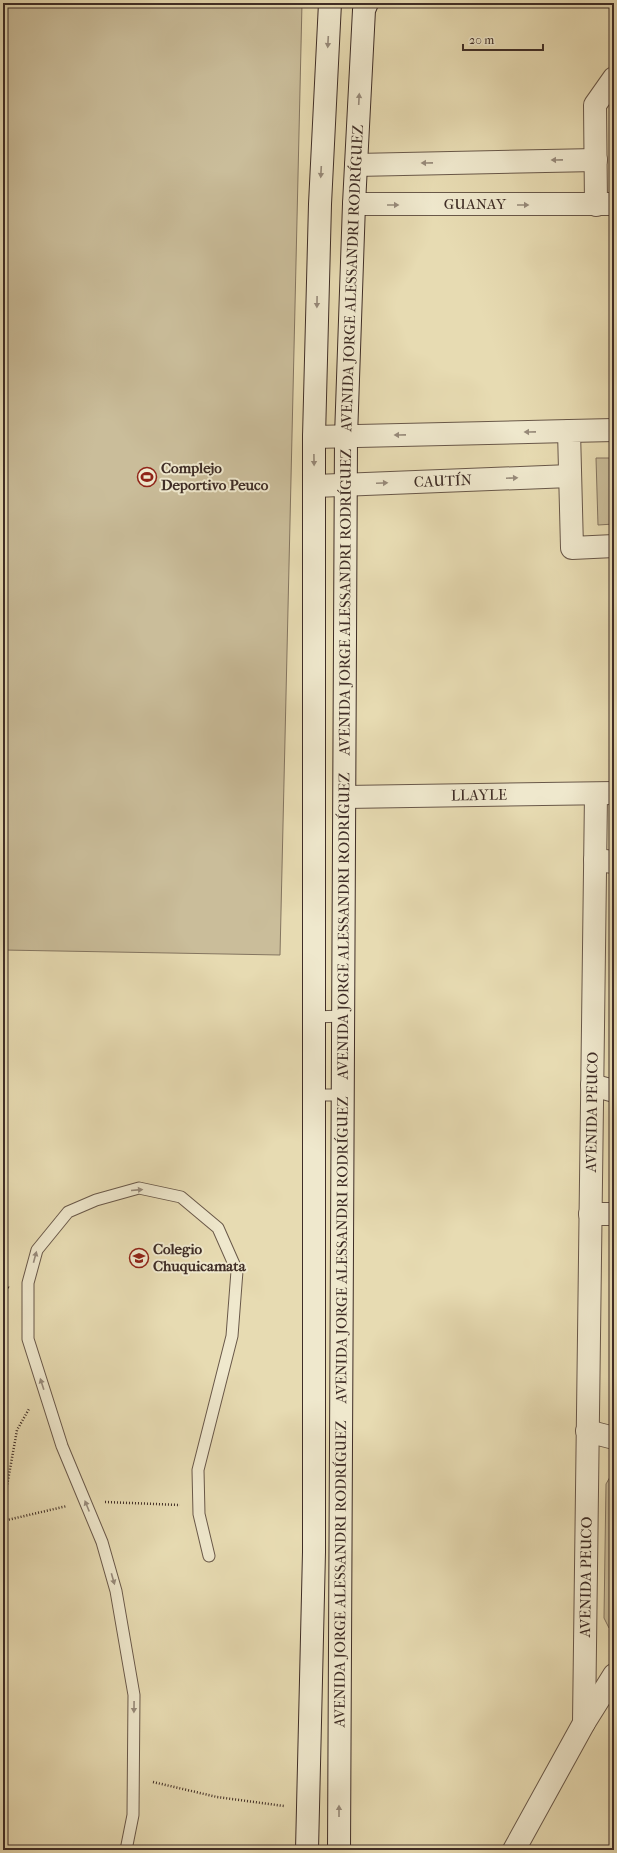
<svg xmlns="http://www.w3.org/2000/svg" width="617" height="1853" font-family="'IM FELL French Canon',serif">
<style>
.green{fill:#cabd9a;stroke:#847560}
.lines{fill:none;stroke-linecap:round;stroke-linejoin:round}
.lane-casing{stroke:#695849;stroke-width:13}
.street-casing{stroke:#695849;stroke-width:24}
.secondary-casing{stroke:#3f2d26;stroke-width:24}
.path{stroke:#3f2d26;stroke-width:2.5;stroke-dasharray:1 2;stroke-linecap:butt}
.lane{stroke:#efe8cd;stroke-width:11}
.street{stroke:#efe8cd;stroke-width:22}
.secondary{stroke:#efe8cd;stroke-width:22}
.oneway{fill:#978a7a}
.labels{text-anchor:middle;stroke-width:4;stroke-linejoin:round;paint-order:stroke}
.street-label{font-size:15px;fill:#3f2d26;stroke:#efe8cd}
.poi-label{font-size:15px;font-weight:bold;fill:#3f2d26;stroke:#efe8cd;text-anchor:start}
</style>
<rect width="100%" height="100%" fill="#e7dbb2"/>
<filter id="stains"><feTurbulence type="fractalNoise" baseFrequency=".005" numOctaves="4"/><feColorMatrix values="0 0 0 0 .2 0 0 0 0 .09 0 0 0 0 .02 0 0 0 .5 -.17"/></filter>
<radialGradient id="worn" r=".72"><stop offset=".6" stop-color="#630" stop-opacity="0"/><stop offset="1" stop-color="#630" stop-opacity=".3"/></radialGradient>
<!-- green -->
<path class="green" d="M3,3H302L280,955L3,950Z
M596,458H614V524L598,525Z
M614,1126V1160L610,1139Z
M614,1470V1633L609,1628L604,1618L606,1484Z"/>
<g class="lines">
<!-- lane casing -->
<g class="lane-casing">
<path id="lane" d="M314,1017L343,1016
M314,1095H343
M126,1850L133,1815L134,1695L116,1591L102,1542L62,1446L28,1339V1283L37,1250L68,1212L96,1200L139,1188L181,1197L218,1228L237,1271L232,1336L198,1470L199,1514L209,1556"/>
</g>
<!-- street casing -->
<g class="street-casing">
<g id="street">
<path d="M356,165L596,160"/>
<path id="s1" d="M354,204H614"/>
<path d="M596,205L595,105L614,78"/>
<path d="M614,430L569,431L572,548L614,546"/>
<path d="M314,437L569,431"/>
<path id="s2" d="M315,486L570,476"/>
<path id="s3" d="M345,797L614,793"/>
<path d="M595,860L614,862"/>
<path d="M592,1085L614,1091"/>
<path d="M590,1214H614"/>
<path d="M587,1431L614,1438"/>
<path d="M584,1723L614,1675"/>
<path id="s4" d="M514,1850L584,1723L596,794"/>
</g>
</g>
<!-- secondary casing -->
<g class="secondary-casing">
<g id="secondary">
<path d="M307,1850L314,1552V437L320,204L330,3"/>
<path id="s5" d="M339,1850L346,437L354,204L364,10L367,3"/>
</g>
</g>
<!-- path -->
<path class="path" d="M3,1284L9,1288
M105,1502L180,1505
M3,1508L17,1430L29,1409
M3,1521L67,1506
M153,1782L217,1797L284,1806"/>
<!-- lane -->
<use href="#lane" class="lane"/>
<!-- street -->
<use href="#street" class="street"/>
<!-- secondary -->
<use href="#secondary" class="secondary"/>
</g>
<!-- one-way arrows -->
<defs><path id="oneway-solid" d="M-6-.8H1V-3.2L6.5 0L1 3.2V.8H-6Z"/></defs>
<g class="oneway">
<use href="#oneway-solid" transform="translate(328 42) rotate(93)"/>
<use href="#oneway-solid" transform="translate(359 99) rotate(-87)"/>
<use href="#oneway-solid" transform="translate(557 160) rotate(179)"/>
<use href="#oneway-solid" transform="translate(427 163) rotate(179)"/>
<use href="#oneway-solid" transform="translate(321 172) rotate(93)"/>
<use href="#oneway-solid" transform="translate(393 205)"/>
<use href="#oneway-solid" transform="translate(523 205)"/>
<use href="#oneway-solid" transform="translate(317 302) rotate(91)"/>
<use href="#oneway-solid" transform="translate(530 432) rotate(179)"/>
<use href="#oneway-solid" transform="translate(400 435) rotate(179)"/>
<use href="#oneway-solid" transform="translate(314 460) rotate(89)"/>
<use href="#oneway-solid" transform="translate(512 478) rotate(-2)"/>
<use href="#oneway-solid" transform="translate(382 483) rotate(-2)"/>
<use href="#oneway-solid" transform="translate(137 1190) rotate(-5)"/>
<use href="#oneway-solid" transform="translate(35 1257) rotate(-75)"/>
<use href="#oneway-solid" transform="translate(42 1384) rotate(-108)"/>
<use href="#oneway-solid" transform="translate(87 1506) rotate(-112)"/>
<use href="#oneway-solid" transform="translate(113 1579) rotate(74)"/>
<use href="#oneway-solid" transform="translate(134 1707) rotate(91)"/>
<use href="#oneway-solid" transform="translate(339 1811) rotate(-90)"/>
</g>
<!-- icons -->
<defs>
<g id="stadium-ring" transform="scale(1)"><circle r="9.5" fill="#efe8cd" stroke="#8f2418" stroke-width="1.5"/><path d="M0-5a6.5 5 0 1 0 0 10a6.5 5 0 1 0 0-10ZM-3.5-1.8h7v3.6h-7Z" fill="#8f2418"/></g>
<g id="school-ring" transform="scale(1)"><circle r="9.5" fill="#efe8cd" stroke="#8f2418" stroke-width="1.5"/><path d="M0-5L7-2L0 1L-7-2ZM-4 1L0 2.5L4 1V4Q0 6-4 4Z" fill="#8f2418"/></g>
</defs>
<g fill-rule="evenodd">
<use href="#stadium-ring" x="147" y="477"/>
<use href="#school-ring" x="139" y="1258"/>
</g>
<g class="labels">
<!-- street labels -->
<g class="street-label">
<text dy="5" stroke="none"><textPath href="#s1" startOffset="121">GUANAY</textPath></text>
<text dy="5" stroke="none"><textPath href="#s5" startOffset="1572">AVENIDA JORGE ALESSANDRI RODRÍGUEZ</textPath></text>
<text dy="5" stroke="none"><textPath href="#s2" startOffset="128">CAUTÍN</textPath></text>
<text dy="5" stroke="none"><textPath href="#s5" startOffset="1248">AVENIDA JORGE ALESSANDRI RODRÍGUEZ</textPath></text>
<text dy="5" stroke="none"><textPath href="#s3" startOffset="134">LLAYLE</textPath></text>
<text dy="5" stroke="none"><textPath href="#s5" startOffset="924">AVENIDA JORGE ALESSANDRI RODRÍGUEZ</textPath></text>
<text dy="5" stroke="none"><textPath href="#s4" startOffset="756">AVENIDA PEUCO</textPath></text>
<text dy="5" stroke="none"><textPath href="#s5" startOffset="600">AVENIDA JORGE ALESSANDRI RODRÍGUEZ</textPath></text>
<text dy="5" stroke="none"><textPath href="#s5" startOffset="276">AVENIDA JORGE ALESSANDRI RODRÍGUEZ</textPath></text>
<text dy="5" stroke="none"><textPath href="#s4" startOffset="291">AVENIDA PEUCO</textPath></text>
</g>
<!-- poi labels -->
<g class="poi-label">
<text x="161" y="473">Complejo<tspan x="161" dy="17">Deportivo Peuco</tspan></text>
<text x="153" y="1254">Colegio<tspan x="153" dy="17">Chuquicamata</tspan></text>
</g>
</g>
<!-- margin -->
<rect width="617" height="1853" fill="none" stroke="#e7dbb2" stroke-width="16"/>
<rect x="4" y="4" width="609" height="1845" fill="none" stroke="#3f2d26" stroke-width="2"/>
<rect x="8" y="8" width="601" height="1837" fill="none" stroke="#3f2d26"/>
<!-- scale -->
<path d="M463 44v6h80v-6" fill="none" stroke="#3f2d26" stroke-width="2"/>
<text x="469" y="44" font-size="12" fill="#3f2d26" stroke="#efe8cd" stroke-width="3" paint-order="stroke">20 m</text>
<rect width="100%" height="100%" filter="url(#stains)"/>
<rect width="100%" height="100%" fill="url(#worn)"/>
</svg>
